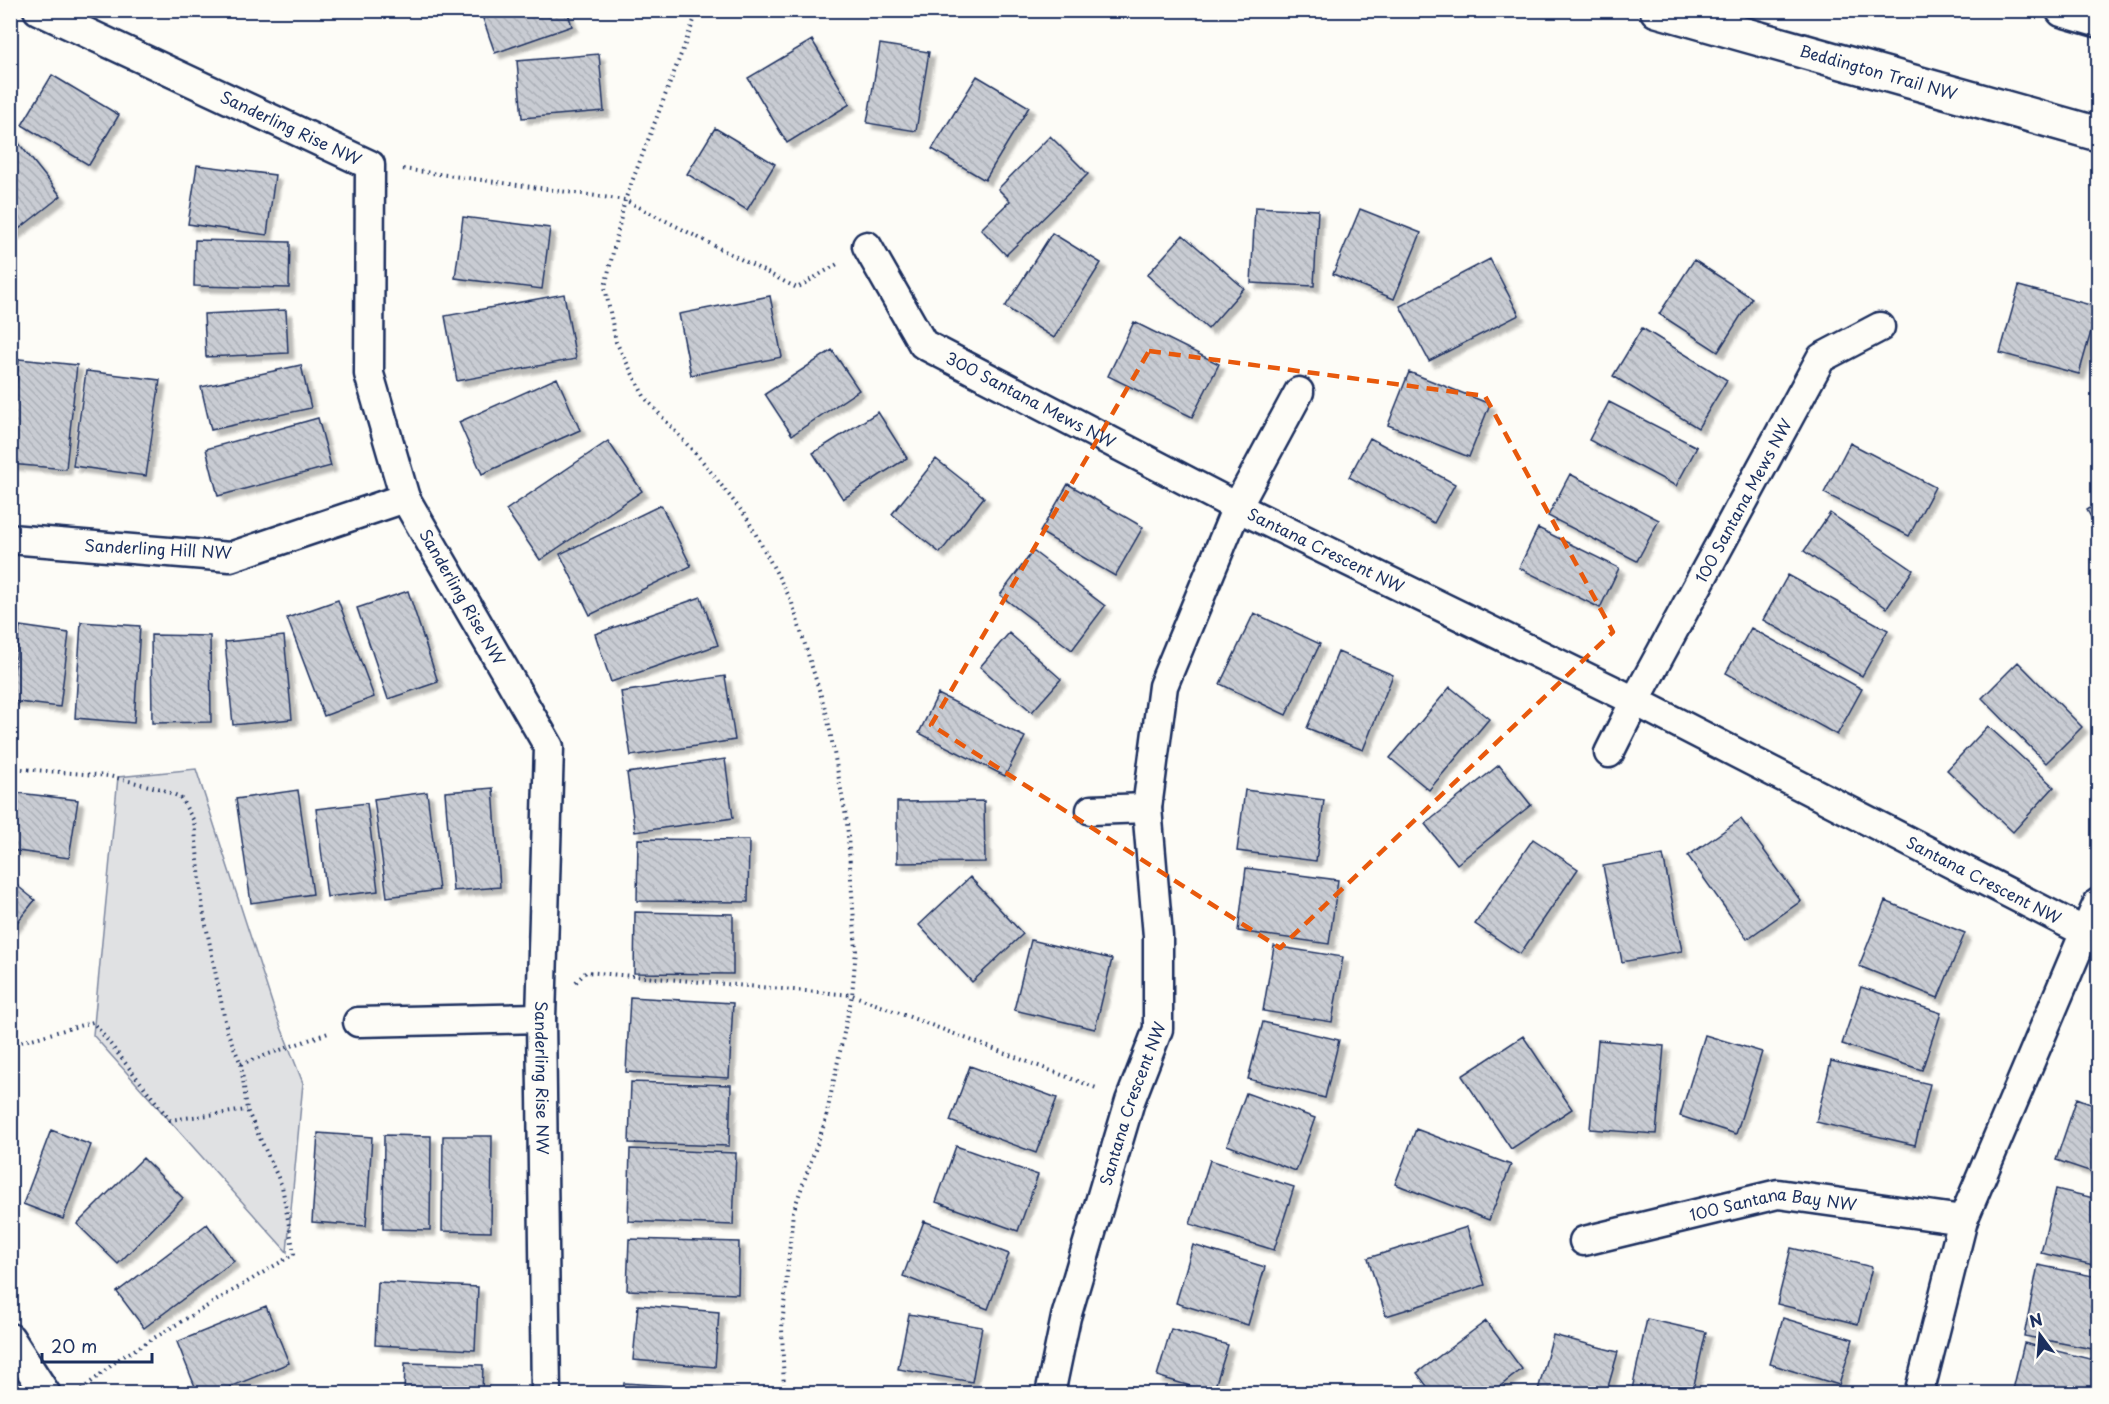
<svg xmlns="http://www.w3.org/2000/svg" width="2109" height="1404" font-family="'Playpen Sans',sans-serif">
<style>
.green{fill:#e0e1e3;stroke:#7e88a0;stroke-width:1.5}
.building{fill:url(#building-back-hatch);stroke:#1b2f5e;stroke-width:1.5;filter:url(#shadow)}
.lines{fill:none;stroke-linecap:round;stroke-linejoin:round}
.minor-casing{stroke:#1b2f5e;stroke-width:33}
.primary-casing{stroke:#1b2f5e;stroke-width:38}
.path{stroke:#1b2f5e;stroke-width:4;stroke-dasharray:1.5 4.5;stroke-linecap:butt}
.minor{stroke:#fdfcf7;stroke-width:28}
.primary{stroke:#fdfcf7;stroke-width:33}
.marked{fill:none;stroke:#e8590c;stroke-width:4.5;stroke-dasharray:12 8;stroke-linejoin:round}
.labels{text-anchor:middle;stroke-width:6;stroke-linejoin:round;paint-order:stroke}
.street-label{font-size:16px;fill:#1b2f5e;stroke:#fdfcf7}
</style>
<defs>
<pattern id="building-back-hatch" width="6" height="6" patternUnits="userSpaceOnUse" patternTransform="scale(1.5)"><rect width="6" height="6" fill="#c9ccd3"/><path d="M-1 5l2 2M0 0l6 6M5-1l2 2" fill="none" stroke="#acb0b8"/></pattern>
<filter id="shadow"><feDropShadow dx="5.5" dy="5.5" stdDeviation="1.5" flood-color="#0004"/></filter>
</defs>
<rect width="100%" height="100%" fill="#fdfcf7"/>
<filter id="ink" filterUnits="userSpaceOnUse"><feTurbulence type="fractalNoise" baseFrequency=".0167" numOctaves="2"/><feDisplacementMap in="SourceGraphic" scale="12" xChannelSelector="R" yChannelSelector="G"/><feConvolveMatrix kernelMatrix="1 2 1 2 8 2 1 2 1" color-interpolation-filters="sRGB"/></filter>
<g filter="url(#ink)">
<!-- green -->
<path class="green" d="M196,769L275,1012L303,1083L287,1252L93,1035L118,777Z"/>
<!-- building -->
<path class="building" d="M480,10H567L572,26L495,53Z
M812,40L850,104L787,143L748,78Z
M880,44L929,52L916,131L867,123Z
M599,54L604,111L522,118L517,61Z
M52,75L119,115L89,165L22,125Z
M977,76L1029,107L985,180L932,149Z
M715,128L775,164L747,210L687,174Z
M13,136L61,196L10,236V138Z
M1050,136L1088,174L1006,255L981,229L1010,201L998,189Z
M197,165L275,175L267,235L188,224Z
M1255,207L1318,210L1314,286L1251,283Z
M1360,209L1421,233L1394,299L1333,274Z
M463,217L550,228L542,289L455,278Z
M1052,233L1101,263L1054,338L1005,307Z
M1183,235L1244,288L1208,329L1147,275Z
M195,240L290,242L289,288L194,286Z
M1490,259L1519,315L1429,361L1400,306Z
M1694,260L1752,298L1718,352L1659,314Z
M2019,286L2098,307L2079,374L2000,353Z
M564,294L576,359L457,381L445,316Z
M770,296L782,357L691,375L679,314Z
M286,310L288,353L206,357L204,314Z
M1134,322L1219,364L1192,417L1108,376Z
M1642,328L1727,380L1698,428L1613,376Z
M832,350L859,390L792,435L765,394Z
M19,359L77,365L66,469L10,464V445Z
M301,365L311,408L211,430L201,387Z
M86,371L160,380L146,476L73,466Z
M1409,372L1490,404L1469,457L1388,425Z
M557,378L580,430L482,474L459,422Z
M1609,402L1697,447L1676,486L1589,440Z
M878,412L907,458L843,499L813,453Z
M318,418L331,466L218,496L206,449Z
M1370,438L1455,484L1434,523L1349,477Z
M608,441L642,491L540,560L506,510Z
M1850,443L1935,487L1909,536L1824,493Z
M936,459L984,497L940,553L892,514Z
M1570,474L1659,520L1637,561L1548,516Z
M1068,484L1143,527L1115,576L1040,532Z
M2098,503V530L2087,510Z
M661,505L691,566L590,615L560,554Z
M1830,513L1913,570L1887,608L1804,551Z
M1538,528L1619,568L1600,608L1519,568Z
M1033,551L1105,606L1072,650L1000,595Z
M1788,575L1888,630L1862,676L1763,620Z
M408,591L438,682L388,699L357,608Z
M701,597L718,645L611,682L595,634Z
M338,600L374,697L324,716L287,618Z
M1254,613L1320,644L1286,715L1220,684Z
M81,622L140,626L134,723L75,718Z
M20,626L69,633L60,707L10,701Z
M1751,628L1862,689L1837,735L1726,673Z
M1009,633L1061,679L1032,712L980,667Z
M151,635L210,636L211,722L152,723Z
M284,636L292,719L233,725L225,642Z
M1338,652L1393,675L1363,750L1307,728Z
M2018,662L2082,727L2046,763L1982,698Z
M725,676L735,740L631,756L621,692Z
M1450,687L1489,719L1429,790L1390,758Z
M938,694L1025,737L1005,776L919,733Z
M1988,726L2054,787L2013,832L1947,770Z
M725,759L733,818L635,832L627,773Z
M1499,765L1531,805L1457,864L1425,824Z
M493,788L500,887L453,891L445,792Z
M298,790L313,894L251,903L236,799Z
M1245,790L1324,800L1316,861L1237,851Z
M10,792L78,800L69,858L10,850Z
M427,792L439,890L387,897L374,799Z
M984,801L985,862L897,863V802Z
M367,803L378,891L327,897L316,809Z
M1741,819L1801,901L1747,939L1688,856Z
M638,839L749,840L748,902L637,901Z
M1533,839L1578,869L1520,954L1475,924Z
M1663,855L1682,951L1622,962L1603,866Z
M1246,868L1338,880L1329,944L1238,931Z
M970,877L1023,934L972,982L919,925Z
M10,880L35,900L10,931Z
M1885,901L1965,933L1938,998L1859,966Z
M635,912L733,914V974L634,973Z
M1031,940L1112,959L1095,1029L1014,1010Z
M1274,946L1343,957L1332,1022L1263,1011Z
M1861,987L1941,1013L1922,1070L1842,1044Z
M630,997L733,1003L729,1078L626,1072Z
M1263,1022L1339,1040L1325,1098L1248,1079Z
M1705,1035L1762,1052L1736,1134L1680,1116Z
M1523,1036L1572,1109L1511,1149L1462,1076Z
M1598,1040L1664,1046L1656,1134L1590,1129Z
M1831,1061L1930,1084L1915,1145L1816,1122Z
M970,1066L1057,1098L1036,1153L950,1121Z
M2098,1072V1088L2094,1087Z
M631,1082L731,1085L729,1146L629,1143Z
M1246,1093L1315,1118L1296,1171L1227,1145Z
M2077,1098L2098,1106V1174L2056,1160Z
M1416,1129L1511,1165L1489,1220L1395,1184Z
M51,1130L91,1145L63,1219L23,1204Z
M318,1133L372,1137L366,1226L312,1222Z
M384,1135L431,1136L430,1230L383,1229Z
M443,1136H492L491,1232L442,1231Z
M956,1146L1038,1175L1018,1231L936,1202Z
M630,1149L736,1153L733,1225L628,1221Z
M143,1158L183,1198L118,1264L77,1224Z
M1210,1160L1294,1187L1274,1250L1190,1224Z
M2056,1189L2098,1199V1266L2041,1253Z
M924,1221L1009,1254L988,1309L903,1276Z
M207,1224L234,1261L144,1328L117,1292Z
M1467,1227L1485,1285L1386,1316L1368,1258Z
M629,1239L739,1242L738,1294L627,1290Z
M1193,1245L1265,1267L1248,1325L1176,1303Z
M1791,1248L1872,1267L1858,1324L1777,1304Z
M2038,1265L2098,1277V1350L2024,1336Z
M378,1282L478,1287L475,1350L375,1345Z
M638,1305L719,1312L715,1367L633,1360Z
M266,1306L289,1363L213,1394H198L177,1342Z
M909,1314L982,1327L972,1382L898,1369Z
M1783,1318L1853,1339L1839,1385L1770,1364Z
M1647,1319L1706,1332L1692,1394H1631Z
M1486,1321L1522,1369L1490,1394H1433L1417,1373Z
M1171,1329L1228,1345L1213,1393L1157,1376Z
M1553,1335L1618,1352L1606,1394H1537Z
M2024,1343L2098,1361V1394H2012Z
M405,1363L483,1365L482,1394H404Z
M624,1383L738,1390L737,1394H623Z
M1779,1385L1805,1394H1776Z"/>
<g class="lines">
<!-- minor casing -->
<g class="minor-casing">
<g id="minor">
<path id="s1" d="M38,10L370,165L369,374L405,498L549,747L541,1018L546,1394"/>
<path id="s2" d="M867,246L923,344L1237,507L1299,392"/>
<path d="M10,539L230,557L405,498"/>
<path id="s3" d="M1609,753L1635,701L1821,358L1880,327"/>
<path d="M1091,810L1147,808"/>
<path d="M2098,903L2085,932L2098,939"/>
<path d="M358,1022L541,1018"/>
<path id="s4" d="M1584,1241L1778,1194L1963,1220"/>
<path d="M10,1338L46,1394"/>
<path id="s5" d="M1050,1394L1066,1317L1130,1101L1158,1029V936L1147,808L1163,686L1237,507L1635,701L2085,932L1963,1220L1919,1394"/>
</g>
</g>
<!-- primary casing -->
<g class="primary-casing">
<g id="primary">
<path id="s6" d="M1657,10L2098,134"/>
<path d="M2063,10L2098,20"/>
</g>
</g>
<!-- path -->
<path class="path" d="M698,10L625,200L605,287L616,342L645,398L703,462L747,518L791,600L827,715L847,822L856,950L852,995L825,1122L793,1212L782,1327L784,1394
M403,169L625,200L797,288L839,263
M10,768L109,776L161,789L180,797L194,821L203,910L227,1031L241,1064L247,1110L282,1186L294,1254L119,1359L79,1392
M576,982L586,972L852,995L1099,1089
M10,1045L93,1022L170,1120L247,1110
M241,1064L328,1033"/>
<!-- minor -->
<use href="#minor" class="minor"/>
<!-- primary -->
<use href="#primary" class="primary"/>
</g>
</g>
<!-- marked area -->
<path class="marked" d="M1149,351L1485,396L1613,632L1280,948L931,725Z"/>
<g class="labels">
<!-- street labels -->
<g class="street-label">
<text dy="6" stroke="none"><textPath href="#s6" startOffset="230">Beddington Trail NW</textPath></text>
<text dy="6" stroke="none"><textPath href="#s1" startOffset="279">Sanderling Rise NW</textPath></text>
<text dy="6" stroke="none"><textPath href="#s2" startOffset="234">300 Santana Mews NW</textPath></text>
<text dy="6" stroke="none"><textPath href="#s3" startOffset="286">100 Santana Mews NW</textPath></text>
<text transform="translate(158 549) rotate(3)" y="6">Sanderling Hill NW</text>
<text dy="6" stroke="none"><textPath href="#s5" startOffset="1018">Santana Crescent NW</textPath></text>
<text dy="6" stroke="none"><textPath href="#s1" startOffset="819">Sanderling Rise NW</textPath></text>
<text dy="6" stroke="none"><textPath href="#s5" startOffset="1754">Santana Crescent NW</textPath></text>
<text dy="6" stroke="none"><textPath href="#s1" startOffset="1323">Sanderling Rise NW</textPath></text>
<text dy="6" stroke="none"><textPath href="#s5" startOffset="302">Santana Crescent NW</textPath></text>
<text dy="6" stroke="none"><textPath href="#s4" startOffset="194">100 Santana Bay NW</textPath></text>
</g>
</g>
<!-- margin -->
<rect width="2109" height="1404" fill="none" stroke="#fdfcf7" stroke-width="36"/>
<rect x="18" y="18" width="2073" height="1368" fill="none" stroke="#1b2f5e" stroke-width="2" filter="url(#ink)"/>
<!-- north arrow -->
<g transform="translate(2040 1335) rotate(344)" stroke="#fdfcf7" stroke-width="4.5" paint-order="stroke">
<path d="M0-4.5L10 22L0 15L-10 22Z" fill="#1b2f5e"/>
<text y="-9" font-size="16" font-weight="bold" text-anchor="middle" fill="#1b2f5e">N</text>
</g>
<!-- scale -->
<path d="M42 1353v9h110v-9" fill="none" stroke="#1b2f5e" stroke-width="3"/>
<text x="51" y="1353" font-size="18" fill="#1b2f5e" stroke="#fdfcf7" stroke-width="4.5" paint-order="stroke">20 m</text>
</svg>
